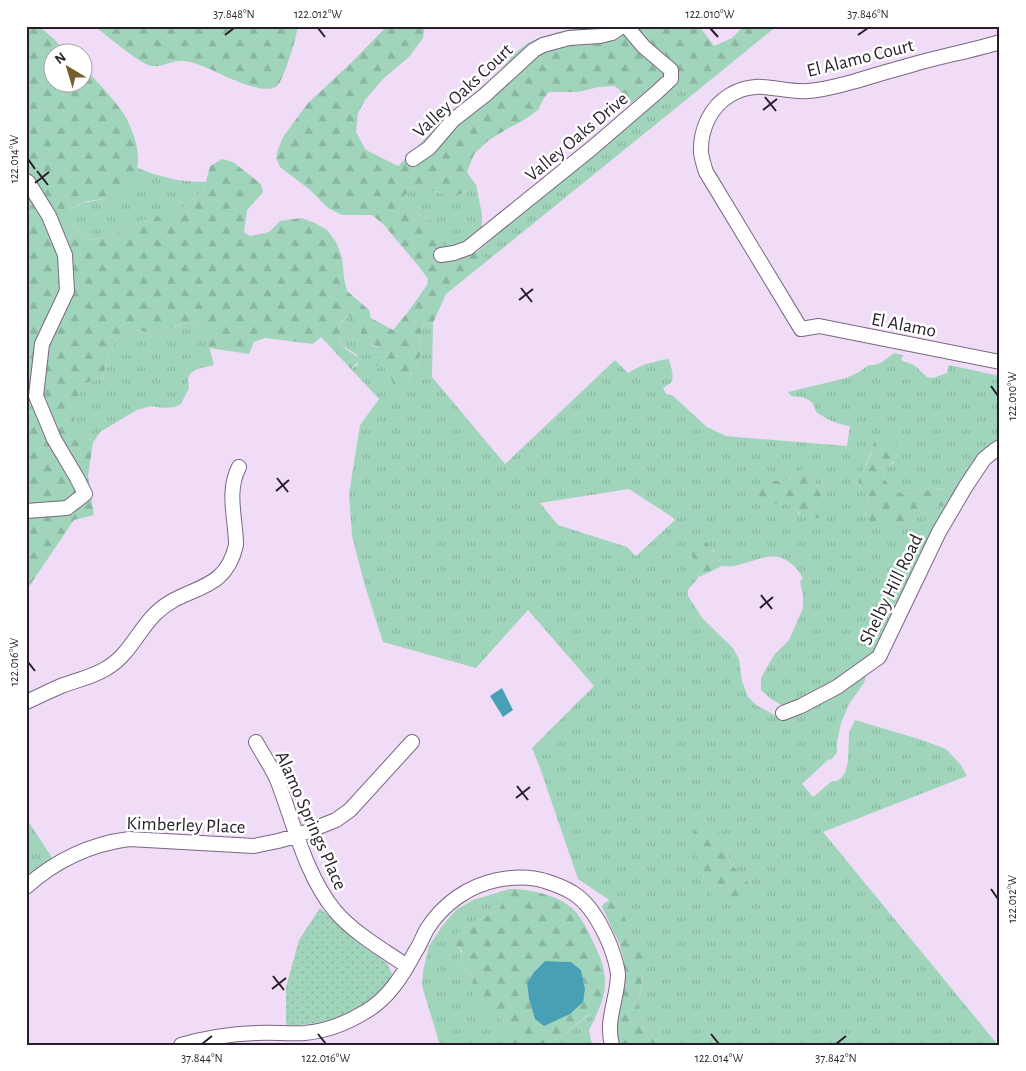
<svg xmlns="http://www.w3.org/2000/svg" width="1026" height="1071" font-family="'Alegreya Sans',sans-serif">
<style>
.grass{fill:url(#grass-tufts);fill-rule:evenodd}
.forest{fill:url(#forest-firs);fill-rule:evenodd}
.park{fill:url(#park-dots)}
.water{fill:#47a0b3}
.lines{fill:none;stroke-linecap:round;stroke-linejoin:round}
.street-casing{stroke:#796780;stroke-width:16}
.street{stroke:#fff;stroke-width:14}
.ticks{fill:none;stroke:#261f29;stroke-width:2}
.labels{text-anchor:middle;stroke-width:5;stroke-linejoin:round;paint-order:stroke}
.street-label{font-size:19px;fill:#261f29;stroke:#fff}
.neatline{fill:none;stroke:#261f29;stroke-width:2}
.ticks-label{font-size:12px;text-anchor:middle;fill:#261f29}
</style>
<defs>
<pattern id="grass-tufts" width="24" height="20" patternUnits="userSpaceOnUse" patternTransform="scale(1.25)"><rect width="24" height="20" fill="#a1d5bb"/><path d="M3 7l-1-3M5 7V3M7 7l1-3M15 17l-1-3M17 17v-4M19 17l1-3" fill="none" stroke="#8ab6a1"/></pattern>
<pattern id="forest-firs" width="22" height="20" patternUnits="userSpaceOnUse" patternTransform="scale(1.25)"><rect width="22" height="20" fill="#a1d5bb"/><path d="M5 1l3.5 6h-7zM16 11l3.5 6h-7z" fill="#8ab6a1"/></pattern>
<pattern id="park-dots" width="8" height="8" patternUnits="userSpaceOnUse" patternTransform="scale(1.25)"><rect width="8" height="8" fill="#a1d5bb"/><path d="M2 2h.1M6 6h.1" fill="none" stroke="#8ab6a1" stroke-width="1.8" stroke-linecap="round"/></pattern>
</defs>
<rect width="100%" height="100%" fill="#f1dcf8"/>
<!-- grass -->
<path class="grass" d="M673,86L692,95L487,261L477,252Z
M138,168C163,178 180,182 207,182L204,190L170,218L136,222L124,231L93,240L82,236L74,226L67,212L82,203L104,199L131,183Z
M467,172L476,185L482,214V231L460,245L445,249L430,220L413,212L402,199L412,187L457,196L467,191Z
M348,316L355,318L360,323L361,334L373,346L382,347L389,351L385,357L377,358V366L383,364L395,384L408,385L411,373L416,368L420,357L421,333L423,324L433,323L432,377L505,464L615,360L628,373C640,365 654,361 669,359C671,369 674,372 672,382L663,388L666,394L672,395L707,427L726,436L847,446L850,426C836,424 828,420 816,412C813,398 804,397 791,396L788,392L846,378L859,372L869,365H874L881,363L894,353L903,355L901,359L903,361L914,365L927,377L933,378L947,373L949,365L1000,376V441L957,489L941,488L934,491H916L910,494L900,493L891,487L885,480L883,473L887,467L894,462L873,446C870,459 863,470 858,482L862,490L869,496L865,517L898,523L926,512L938,506L945,507L920,553L899,599L878,651L855,670L785,707L771,699L761,690V678L774,655L789,640L803,608V596L800,581L803,579C800,573 798,570 794,566C773,547 757,562 734,566C731,567 726,566 722,566L713,549L689,552C703,572 704,572 688,590V596L703,619L733,648L739,659L742,681L748,697L756,705L780,718L795,717L815,707L867,674L864,683L849,704L841,723L837,743V752L832,759L828,760L802,784L813,797L832,781H837L841,778L845,773L848,761L849,733L855,720L922,740L946,749L961,765L967,776L823,832L998,1045H660L650,1032L644,1027L641,1018L638,1006L643,978L618,906L578,879L540,768L532,748L594,686L528,610L476,668L383,642L365,586L352,536L349,494L360,425L379,399L351,369L358,364L357,355L342,345C339,334 337,323 348,316ZM795,473L814,477L817,488L825,500L799,514L791,505L782,501L770,480L786,482ZM629,489L672,517L675,520L636,556L627,547L558,525L540,503ZM725,846L730,863L755,890L705,884L702,868Z
M197,322L206,335L214,365L197,369L191,373L188,378L189,388L181,404L175,407L163,408L151,406L137,410L100,432L93,443L74,423V406L83,384L103,378L108,355L117,338L136,330L158,334L182,324Z
M26,818L53,859L26,878Z
M496,893L500,898L502,904L499,909L465,928L454,944C464,950 461,953 459,963L474,977L472,984L490,1010L496,1014L507,1025L512,1036L513,1045H440L422,986L423,971L429,946L443,925L456,910L473,900Z
M589,1015L595,1018L589,1030L592,1045H545L546,1043L562,1036Z"/>
<!-- forest -->
<path class="forest" d="M26,26H39L54,39L66,52H52V82H82L83,67C94,78 104,89 114,101C118,106 122,111 125,116C138,139 148,176 121,192C108,200 97,199 84,202C78,204 72,209 68,212L74,226L82,236L93,240L124,231L136,222L156,216L170,218L204,190L210,166L222,159L233,162L261,184L263,192L247,210L244,232L250,236L269,232L280,221L301,218L315,223L327,230L336,242L342,257L344,278L347,291L369,310L371,318L393,330L408,312L427,285L428,279L420,268L384,225L372,215H342L328,208L310,190L280,167L276,158L278,149L283,137L308,103L352,62L387,26H425L423,38L410,56L383,79L365,100L358,113L356,132L366,150L398,166L449,115L497,74L515,53L528,43L541,37L559,32L577,28L601,26H699L714,46L732,38L744,26H777L692,95L673,86L659,82L630,104L625,99L619,89L614,86L599,87L578,92H549L544,98L538,110L524,120L507,129L489,140L474,154L467,172V191L457,196L412,187L402,199L413,212L430,220L441,231L447,261L456,260L477,252L487,261L446,294L433,323L423,324L421,333L420,357L416,368L411,373L408,385L402,387L395,385L383,365L377,366H368L366,361L371,357L377,358L385,357L389,351C388,350 382,347 381,347C375,345 370,346 366,341C355,331 367,323 348,316C346,317 343,319 342,321C339,324 340,341 342,345C345,350 356,354 360,360L351,369L321,337L313,344L265,338L254,342L249,354L209,348L206,335L197,322L182,324L158,334L136,330L117,338L108,355L103,378L83,384L74,406V423L93,443L88,476L94,515L74,520L26,591Z
M94,26H298C297,36 283,83 276,87C260,95 222,74 207,68C200,65 192,62 185,61C174,59 162,68 151,66C137,62 108,36 94,26Z
M888,434L896,443L899,450C896,460 889,465 883,473L885,480L891,487L900,493L910,494L916,491H934L948,486L957,489L945,507L938,506L916,517L898,523L877,526L865,517L869,496L862,490L858,482C861,473 867,465 870,457C873,451 872,443 877,438C879,435 884,435 888,434Z
M805,468L814,477L817,488L825,500L824,510L818,518C801,520 796,507 782,501L770,507L759,501L758,493L761,483L770,480L786,482L795,473Z
M696,537C710,542 716,554 722,566L699,577C701,568 694,560 689,552V548Z
M708,825L721,835L725,846L730,863L755,890C739,903 733,904 713,899L705,884L702,868L690,845L695,829Z
M510,889C530,889 560,895 575,911C583,920 589,933 594,944C600,956 605,968 605,981C606,994 600,1006 595,1018L588,1015L562,1036L546,1043L545,1045H513C511,1032 506,1021 495,1014C491,1010 485,1009 481,1006C478,1004 475,1000 472,998V984L474,977L459,963L462,951L460,948L454,945L450,938L465,928L499,909L502,904L500,898L496,893ZM545,961L571,962L581,970L585,989L535,1018L529,999L527,983L534,972Z
M610,900L618,906L646,958L638,1006L644,1027L650,1032L660,1045H618L614,1034L623,974L624,961L620,945L602,907L603,904Z"/>
<!-- park -->
<path class="park" d="M320,908L357,942L387,963L392,974C388,985 384,988 375,995C347,1018 322,1024 286,1026V987L299,940Z"/>
<!-- water -->
<path class="water" d="M502,688L513,710L503,717L490,696Z
M545,961L571,962L581,970L585,989L583,1002L570,1014L544,1026L535,1019L529,999L527,983L534,972Z"/>
<g class="lines">
<!-- street casing -->
<g class="street-casing">
<path id="street" d="M1000,42C971,51 941,56 911,65C893,70 875,75 856,81C840,85 825,90 808,91C779,93 758,78 730,95C710,107 700,130 701,153C702,159 704,166 706,172L801,329L819,326L1000,362
M413,159L429,148L453,120L485,95L534,50L543,45L569,38L600,36L612,33L622,26
M26,181L28,182L49,216L65,255L67,291L42,344L36,396L54,439L77,478L85,494L67,508L26,511
M441,255L454,253L468,248L592,148L656,93L671,79V70L644,47L626,26
M26,702C38,697 49,691 61,686C77,680 93,677 107,668C129,655 138,631 155,614C185,584 225,595 236,545C236,519 226,492 239,467
M783,713L801,706L837,687L879,657L939,532L966,486L984,459L995,450L1000,447
M256,742C263,755 273,769 278,782C294,824 306,876 335,911C355,934 382,949 407,966
M26,887C55,861 91,844 129,839L254,846L278,841L296,836L336,820L350,810L412,742
M181,1045C205,1038 231,1034 256,1033C272,1032 289,1034 305,1033C326,1031 347,1023 365,1012C388,999 403,975 415,952C420,945 423,936 427,929C443,904 468,886 497,880C512,877 530,876 545,881C555,884 565,888 573,893C591,904 602,926 610,945C613,953 617,965 618,974C618,998 605,1020 612,1045"/>
</g>
<!-- street -->
<use href="#street" class="street"/>
</g>
<!-- ticks -->
<path class="ticks" d="M318,28L325,37M710,28L718,37M225,35L234,28M858,35L868,28M765,97L776,111M763,110L777,99M28,159L35,169M37,171L48,185M35,183L49,172M521,288L532,302M519,300L533,289M991,386L998,396M277,478L288,492M276,491L289,480M761,595L772,609M760,608L773,597M28,662L35,671M517,786L528,800M516,798L530,787M991,889L998,899M273,976L284,990M272,989L286,978M318,1034L326,1044M711,1034L719,1044M202,1044L212,1036M836,1044L846,1036"/>
<g class="labels">
<!-- street labels -->
<g class="street-label">
<text transform="translate(860 57) rotate(-14)" y="7">El Alamo Court</text>
<text transform="translate(462 90) rotate(-43)" y="7">Valley Oaks Court</text>
<text transform="translate(576 136) rotate(-40)" y="7">Valley Oaks Drive</text>
<text transform="translate(904 324) rotate(11)" y="7">El Alamo</text>
<text transform="translate(890 589) rotate(-64)" y="7">Shelby Hill Road</text>
<text transform="translate(312 820) rotate(66)" y="7">Alamo Springs Place</text>
<text transform="translate(186 824) rotate(2)" y="7">Kimberley Place</text>
</g>
</g>
<!-- border -->
<rect width="1026" height="1071" fill="none" stroke="#ffffff" stroke-width="55"/>
<!-- north arrow -->
<g transform="translate(68 68) rotate(322)"><circle r="24" fill="#ffffff" stroke="#a8a5a9"/>
<path d="M0-4L9 19L0 12L-9 19Z" fill="#755e2e"/>
<text y="-8" font-size="14" font-weight="bold" text-anchor="middle" fill="#261f29">N</text>
</g>
<rect x="28" y="28" width="970" height="1016" class="neatline"/>
<g class="ticks-label">
<text x="234" y="18">37.848°N</text>
<text x="318" y="18">122.012°W</text>
<text x="710" y="18">122.010°W</text>
<text x="868" y="18">37.846°N</text>
<text transform="translate(14 159) rotate(-90)" y="4">122.014°W</text>
<text transform="translate(1012 396) rotate(-90)" y="4">122.010°W</text>
<text transform="translate(14 662) rotate(-90)" y="4">122.016°W</text>
<text transform="translate(1012 899) rotate(-90)" y="4">122.012°W</text>
<text x="202" y="1062">37.844°N</text>
<text x="326" y="1062">122.016°W</text>
<text x="719" y="1062">122.014°W</text>
<text x="836" y="1062">37.842°N</text>
</g>
</svg>
